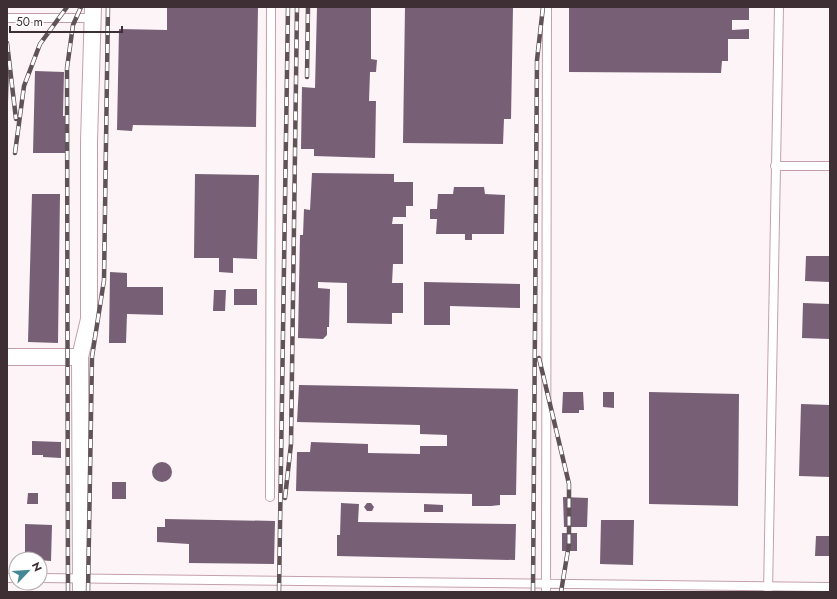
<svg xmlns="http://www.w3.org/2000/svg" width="837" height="599" font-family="Jost,sans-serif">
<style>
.building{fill:#775f75}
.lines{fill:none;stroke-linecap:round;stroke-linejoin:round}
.lane-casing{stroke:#c5a0ab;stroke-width:10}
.street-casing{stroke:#c5a0ab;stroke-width:18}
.lane{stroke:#fff;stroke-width:8}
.street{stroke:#fff;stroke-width:16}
.rail-casing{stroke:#605357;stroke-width:4.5}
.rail{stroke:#fff;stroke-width:3;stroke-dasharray:9;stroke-linecap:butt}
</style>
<rect width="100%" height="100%" fill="#fcf4f6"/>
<!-- building -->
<path class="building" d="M167,7H258L256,127L133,125L132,131L117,130L119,29L167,30Z
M317,7H371V59L377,60L376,72H370L369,101H376L375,158L314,156V149H301L302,87L315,88Z
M405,7H513L511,119H504L503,144L403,143Z
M569,7H749V20H732V30L749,29V39H728V61H722L721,73L569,72Z
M7,64L9,73L8,103H7Z
M35,71L64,72L63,116H66V153H33Z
M312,173L394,174V182H413V206H406V217H393L392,224H403V264H393L392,283H403V313H392V324L347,323V283L318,282V288L330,289L329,327H327V335L323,339L298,338L300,235H303L304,209L310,210Z
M195,174L259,175L257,259L233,258V273L219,272V258H194Z
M454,187H484L485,194L505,195L504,234H472V240H465V234H436L437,219H430V209H437L438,194H453Z
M32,194H60L58,343L28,342Z
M806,256H830V282L805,281Z
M110,272L127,273V287H163V315L127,314L126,343H109Z
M424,282L520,284V308L450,306V325H424Z
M234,289H257V305H234Z
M214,290H226L225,311H213Z
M803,303L830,304V339L802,338Z
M299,385L518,389L516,495H500V505L491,506H472V494L296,491L297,452H310L311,442L368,444V453L420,454V446H447V435L420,434V425L297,422Z
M563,392H583L584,410H579V413H562Z
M603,392H614V408L603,407Z
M649,392L739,394L738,506L649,504Z
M801,404L830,405V477L799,476Z
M32,441L61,442V458L43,457V455H32Z
M152 472a10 10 0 1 1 20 0a10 10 0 1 1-20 0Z
M112,482H126V499H112Z
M28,493H38V504H27Z
M563,497L588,498L587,527H564Z
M341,503L359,504L358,522L516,524L515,560L337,556V535H340Z
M367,503H371L374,507L372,511H367L364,507Z
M424,504L443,505V512H424Z
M165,519L275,521L274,564L189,563V544L157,542V527H165Z
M601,520H634L633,565L600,564Z
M25,524L52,525L51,561L25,559Z
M562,533H577V551H562Z
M816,536H830V556H815Z"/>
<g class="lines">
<!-- lane casing -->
<g class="lane-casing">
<path id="lane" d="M7,18H92
M775,166H830
M270,497L271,7
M7,578H16
M40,578L830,587
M546,592L547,7
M768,592L779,7"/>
</g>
<!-- street casing -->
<g class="street-casing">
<path id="street" d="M7,357H80
M81,592L80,357L89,319V141L93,7"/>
</g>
<!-- lane -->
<use href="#lane" class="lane"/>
<!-- street -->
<use href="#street" class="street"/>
<!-- rail casing -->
<g class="rail-casing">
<path id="rail" d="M7,43L16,119
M307,77L308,7
M15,153L24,86L40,44L67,7
M539,358L569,484V544L561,592
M285,498L291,444L297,7
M68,592L67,68L73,25L81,7
M88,592L92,357L104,280L108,7
M279,592L288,7
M533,592L537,60L543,7"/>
</g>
<!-- rail -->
<use href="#rail" class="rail"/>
</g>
<!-- border -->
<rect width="837" height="599" fill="none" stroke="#3e2f34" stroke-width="16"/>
<!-- north arrow -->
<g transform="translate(28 571) rotate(65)"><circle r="19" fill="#ffffff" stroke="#b2acae"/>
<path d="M0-3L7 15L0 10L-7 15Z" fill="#448896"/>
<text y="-6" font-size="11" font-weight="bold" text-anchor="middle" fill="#3e2f34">N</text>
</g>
<!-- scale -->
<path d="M10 26v6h112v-6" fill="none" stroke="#3e2f34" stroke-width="2"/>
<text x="16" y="26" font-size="12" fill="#3e2f34" stroke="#ffffff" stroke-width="3" paint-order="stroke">50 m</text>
</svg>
